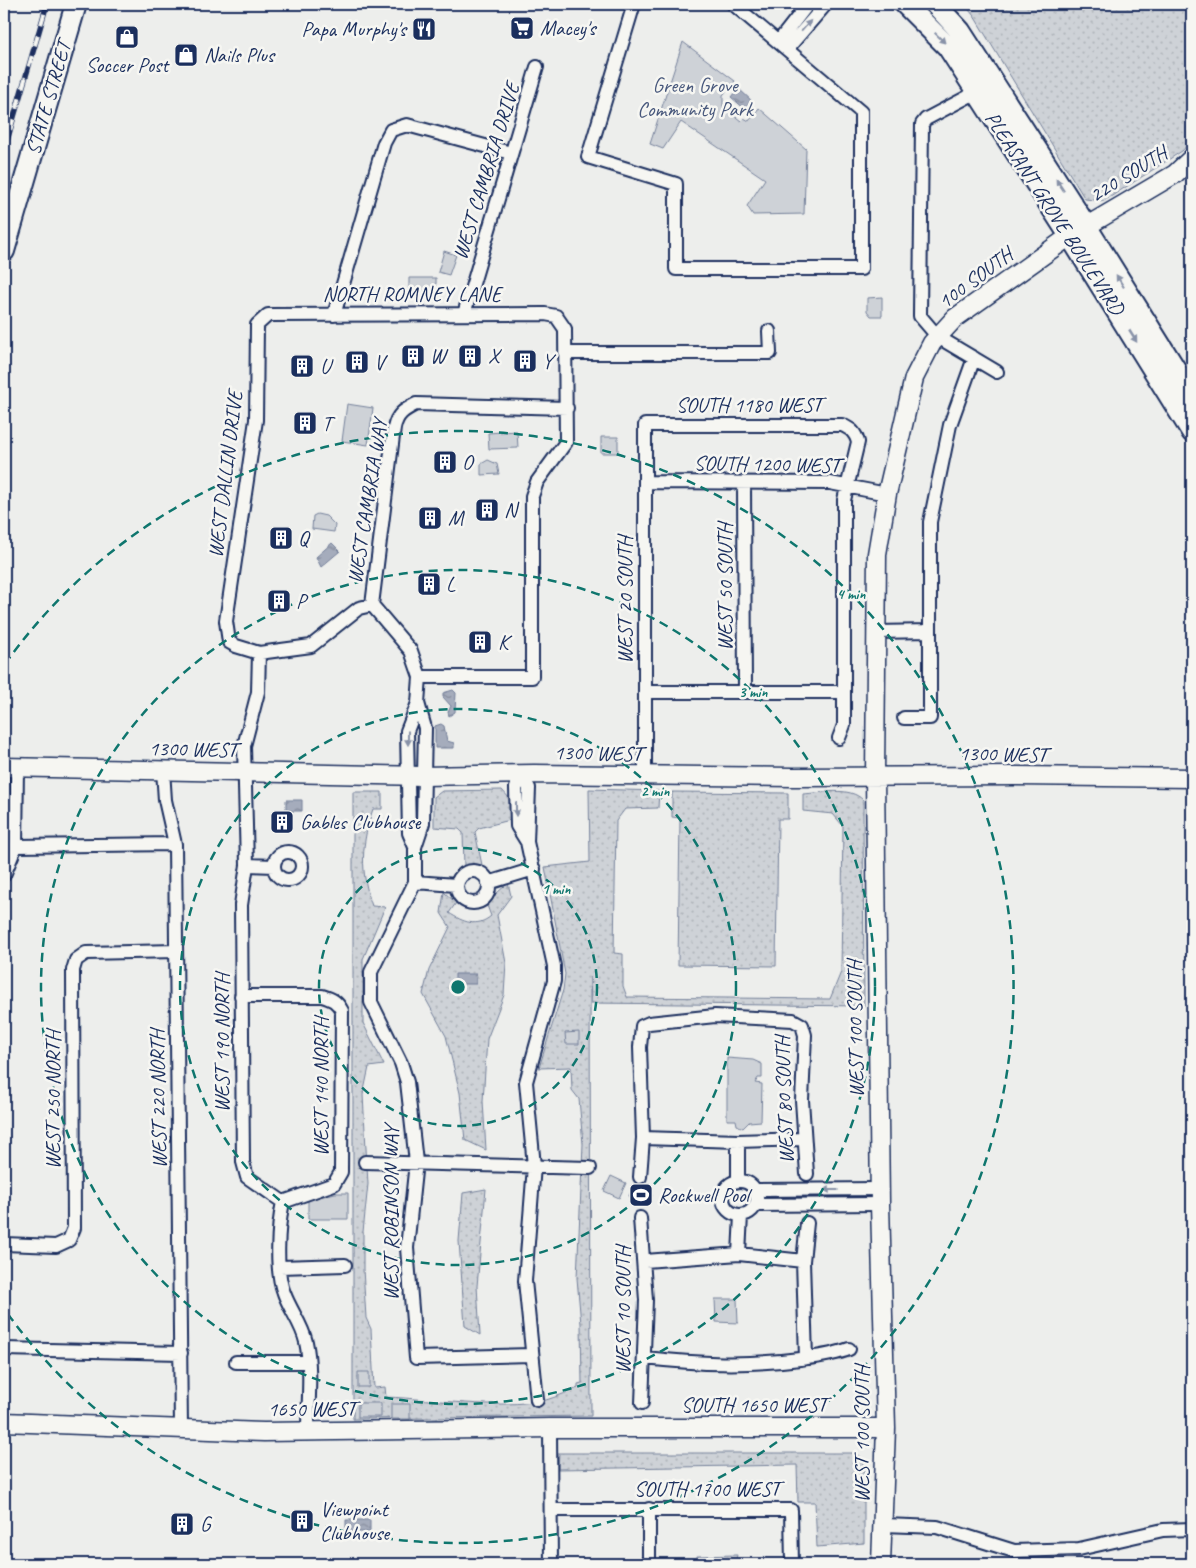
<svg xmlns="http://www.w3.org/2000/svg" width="1196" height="1568" font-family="Caveat,sans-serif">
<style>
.grass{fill:url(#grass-dots);stroke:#74809a}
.park{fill:#ced2d7;stroke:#74809a}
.water{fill:url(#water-ripples);stroke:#6e7a96}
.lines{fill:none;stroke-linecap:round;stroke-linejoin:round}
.street-casing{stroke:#1b2f5e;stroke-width:16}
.secondary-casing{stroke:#1b2f5e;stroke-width:21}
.primary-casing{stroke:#1b2f5e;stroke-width:24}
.street{stroke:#f6f6f2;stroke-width:12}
.secondary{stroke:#f6f6f2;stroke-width:18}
.primary{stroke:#f6f6f2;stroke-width:20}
.rail-casing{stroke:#1b2f5e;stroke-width:5.5}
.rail{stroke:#f6f6f2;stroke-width:4;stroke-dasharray:11;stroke-linecap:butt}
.oneway{fill:#8892a8}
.ring{fill:none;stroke:#0f766e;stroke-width:2.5;stroke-dasharray:9 6}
.labels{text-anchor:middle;stroke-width:5;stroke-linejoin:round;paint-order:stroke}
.poi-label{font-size:21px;fill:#1b2f5e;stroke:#f6f6f2;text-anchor:start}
.park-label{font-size:21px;fill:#48587c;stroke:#f6f6f2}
.street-label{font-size:21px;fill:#1b2f5e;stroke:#f6f6f2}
.centre{fill:#0f766e;stroke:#f6f6f2;stroke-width:2.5}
.ring-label{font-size:15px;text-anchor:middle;font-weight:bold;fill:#0f766e;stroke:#f6f6f2;stroke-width:5;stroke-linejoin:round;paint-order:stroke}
</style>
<defs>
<pattern id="grass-dots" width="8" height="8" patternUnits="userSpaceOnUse" patternTransform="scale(1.25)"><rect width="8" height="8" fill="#ced2d7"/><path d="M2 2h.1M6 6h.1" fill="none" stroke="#b0b5bb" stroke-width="1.8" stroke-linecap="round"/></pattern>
<pattern id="water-ripples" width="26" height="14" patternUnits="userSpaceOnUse" patternTransform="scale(1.25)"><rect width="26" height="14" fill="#a5acbc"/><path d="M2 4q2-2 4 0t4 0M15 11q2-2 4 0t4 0" fill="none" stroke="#868c9c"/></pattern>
</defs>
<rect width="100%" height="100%" fill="#edeeec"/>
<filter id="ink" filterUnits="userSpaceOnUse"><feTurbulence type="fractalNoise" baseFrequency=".02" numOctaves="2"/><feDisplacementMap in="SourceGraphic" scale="10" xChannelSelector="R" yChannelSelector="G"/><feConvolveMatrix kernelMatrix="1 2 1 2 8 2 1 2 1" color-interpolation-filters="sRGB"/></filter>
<g filter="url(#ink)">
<!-- grass -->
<path class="grass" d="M964,4H1192V140L1182,151L1104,201L1085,199L974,16Z
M589,789L659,791L658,808L625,809L616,821L614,953L623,954V986L627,997L830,999L841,972L843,826L833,814L803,811V794C821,793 850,786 863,800L864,1006L591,1003L590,977L591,1416L353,1419V792H382V809H373C361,844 360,871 372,906L385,907L363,959V1023L384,1065L369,1067L363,1095L368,1184L363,1232V1269L366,1318L371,1329L374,1388L385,1387L386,1397C437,1399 495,1410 546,1400C556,1397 568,1392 578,1388V1384L582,1383L581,1324L577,1278L583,1144L579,1099L572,1090L571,1067L539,1068L563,990L565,974L545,867L590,862Z
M502,790L510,799V820L479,828L475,832L482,865L464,866L463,833L459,829L434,827V797L442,791Z
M672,792L788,793V819H778L776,966L678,965L680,818L672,817Z
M508,883L511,896L497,915L506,963L504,995L487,1039L483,1101L486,1150L465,1140L460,1093L446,1036L423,994L429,970L450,927L441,913L444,892L456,903L449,913C463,922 477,928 491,916L486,903Z
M486,1189L477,1286L480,1335L465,1326L459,1241L463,1193Z
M559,1453H853C863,1456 863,1461 864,1471V1543L817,1547L815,1502H798L797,1465L558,1469Z
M737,1555L735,1564H697V1556Z"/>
<!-- park -->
<path class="park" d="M683,42L735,81L723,95V107L741,121L744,118L749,121L759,108L806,149L804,214L753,215L747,206L765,179L681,122L663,149L650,144Z
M444,251L456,255L449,275L438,272Z
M409,278H436V297H409Z
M882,297V316H871L867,311V298Z
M347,404L373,408L368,445L342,441Z
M517,431L518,448L489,449L488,433Z
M601,437H618V453H601Z
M488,460L497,464L499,474L481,475V464Z
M317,514L326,516L335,525L334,532L312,529L313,516Z
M579,1032V1044H566L565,1033Z
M727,1058L753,1060L762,1064V1078H758L755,1083L762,1084L761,1121L749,1122L743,1128L737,1125L736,1120H727Z
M611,1176L626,1183L619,1198L604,1191Z
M335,1193H348V1219H308V1200Z
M715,1299H737L738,1323L716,1322Z
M358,1372H369V1387H358Z
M358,1403H381V1417H358Z
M391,1404H410V1419H391Z"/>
<!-- water -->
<path class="water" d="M738,88L753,102L746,110L731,97Z
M332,543L340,551L321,567L316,557Z
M453,690L456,693L455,712L449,716L448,712L451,706L443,697V693Z
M441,724L444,726L447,741L454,743V748H435V726Z
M286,800H302V811H286Z
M455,974H476V984H455Z
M634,1186L652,1195L648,1204L629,1196Z
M346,1520H370V1532H346Z"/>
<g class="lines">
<!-- street casing -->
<g class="street-casing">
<path id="street" d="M634,4L588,157L676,184V269H861V112L733,4
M779,41L808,4
M787,49L826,4
M977,92L926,119L922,124L920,316L938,337L997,372
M464,314L537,67
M334,315L384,143L391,130L407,125L511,153
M566,353H770L769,331
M645,482L830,483L887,494
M744,483L745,690
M372,605L359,608L311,646L259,653L236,646L229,642L226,621L256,420L257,325L268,315L545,314L556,316L565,329L566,442L537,482L532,496V677H420
M876,632L930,631
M259,653L258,692L244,746L247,865L241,905L243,1162L247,1177L283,1202
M645,692H844
M904,718H930V522L950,425L974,358
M163,770L165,800L175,844L181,1429
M520,774L516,788L517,826L527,842L554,966V981L526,1082L534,1166L525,1281L537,1400
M520,774L529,788L527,842
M645,776V425H842C851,429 855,432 858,442L844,500V725L839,738
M16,846L175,844
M415,847L409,833L407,731L418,703
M274 866a14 14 0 1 1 28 0a14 14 0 1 1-28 0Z
M247,865L274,866
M457 887a16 16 0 1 1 32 0a16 16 0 1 1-32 0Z
M4,875L16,846L17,768
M415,882L456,885
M488,883L534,869
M241,996H322C332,999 337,1001 342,1011L341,1172L334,1184L283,1202
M643,1138L738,1141L804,1139
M365,1162L590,1168
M640,1177L643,1138L640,1047L642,1026L649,1023L715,1016L793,1020L802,1025L805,1035L802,1100L807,1174
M738,1181V1141
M723 1198a17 17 0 1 1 34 0a17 17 0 1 1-34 0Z
M755,1190L880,1189
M283,1202C278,1225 275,1271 284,1293C290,1310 302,1324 306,1342C312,1370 308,1402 308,1431
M755,1205L880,1204
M640,1218L646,1300L642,1403
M4,1244L56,1246L69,1240L74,1228L73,970L76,960L86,953L176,951
M739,1254L741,1215
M645,1261L739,1254L803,1261
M280,1267L345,1265
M4,1349L181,1353
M531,1355L416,1358L407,1248L416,1162L407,1082L401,1063L371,1002V972L415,882V847L423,823L425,728L418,703L420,677L411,651L372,605L394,428C397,414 404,410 416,404L567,408
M645,1358C699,1364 745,1366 800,1359C816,1357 834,1355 849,1349
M806,1358L803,1261L807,1223
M236,1362H308
M550,1428L551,1564
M649,1509V1564
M551,1510H791L792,1564
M884,1525L937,1527L1014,1551L1079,1549L1163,1530L1192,1529"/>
</g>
<!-- secondary casing -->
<g class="secondary-casing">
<path id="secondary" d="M4,767L423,776L534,774L793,777L1018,776L1192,778
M4,1422L264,1432L550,1428H886
M881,1564L886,1428L880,1204L875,776L877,554L887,494L914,378L932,343L955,318L1070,236L1175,174L1192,158"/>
</g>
<!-- primary casing -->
<g class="primary-casing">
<path id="primary" d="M905,4L948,47L1070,236L1192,432
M935,4L960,31L1086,226L1192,396
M4,251L76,4"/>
</g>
<!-- street -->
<use href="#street" class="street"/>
<!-- secondary -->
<use href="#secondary" class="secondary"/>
<!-- primary -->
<use href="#primary" class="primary"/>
<!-- rail casing -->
<g class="rail-casing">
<path id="rail" d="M4,151L47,4"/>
</g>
<!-- rail -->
<use href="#rail" class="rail"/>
</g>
<!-- one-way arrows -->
<defs><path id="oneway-solid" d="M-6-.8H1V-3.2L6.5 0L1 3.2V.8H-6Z" transform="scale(1.25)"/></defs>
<g class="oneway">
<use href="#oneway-solid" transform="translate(806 26) rotate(-49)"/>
<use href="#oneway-solid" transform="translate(940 38) rotate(45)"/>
<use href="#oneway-solid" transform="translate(1060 185) rotate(-123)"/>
<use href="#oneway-solid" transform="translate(1120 281) rotate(-122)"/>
<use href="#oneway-solid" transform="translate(1133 336) rotate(58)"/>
<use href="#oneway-solid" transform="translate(408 738) rotate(90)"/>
<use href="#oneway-solid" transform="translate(516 809) rotate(90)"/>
<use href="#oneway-solid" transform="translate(831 1190) rotate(180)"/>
</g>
</g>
<!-- distance rings -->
<g class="ring">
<circle cx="458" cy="987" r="139"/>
<circle cx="458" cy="987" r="278"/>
<circle cx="458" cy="987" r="417"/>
<path d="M5 664A556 556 0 1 1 5 1310"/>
</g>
<!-- icons -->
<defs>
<g id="supermarket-square" transform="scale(1.25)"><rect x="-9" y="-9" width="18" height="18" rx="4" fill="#1b2f5e" stroke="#f6f6f2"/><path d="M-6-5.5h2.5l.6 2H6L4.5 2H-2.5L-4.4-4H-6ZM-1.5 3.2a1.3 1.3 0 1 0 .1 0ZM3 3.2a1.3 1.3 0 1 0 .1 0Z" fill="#fff"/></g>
<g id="restaurant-square" transform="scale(1.25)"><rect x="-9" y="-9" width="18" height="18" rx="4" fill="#1b2f5e" stroke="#f6f6f2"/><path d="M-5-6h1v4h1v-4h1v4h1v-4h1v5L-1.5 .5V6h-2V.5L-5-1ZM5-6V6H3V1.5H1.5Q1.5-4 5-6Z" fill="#fff"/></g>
<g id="shop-square" transform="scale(1.25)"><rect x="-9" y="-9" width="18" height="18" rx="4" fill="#1b2f5e" stroke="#f6f6f2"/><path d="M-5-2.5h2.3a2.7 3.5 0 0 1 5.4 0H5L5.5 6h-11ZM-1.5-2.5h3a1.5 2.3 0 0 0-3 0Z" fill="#fff"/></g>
<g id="building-square" transform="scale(1.25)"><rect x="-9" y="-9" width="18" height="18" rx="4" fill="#1b2f5e" stroke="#f6f6f2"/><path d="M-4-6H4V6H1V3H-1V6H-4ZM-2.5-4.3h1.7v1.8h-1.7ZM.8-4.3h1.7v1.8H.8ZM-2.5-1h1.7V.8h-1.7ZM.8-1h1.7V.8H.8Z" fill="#fff"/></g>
<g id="stadium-square" transform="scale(1.25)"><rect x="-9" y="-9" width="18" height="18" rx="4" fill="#1b2f5e" stroke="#f6f6f2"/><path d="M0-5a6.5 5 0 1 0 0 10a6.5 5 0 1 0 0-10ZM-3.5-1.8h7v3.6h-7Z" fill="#fff"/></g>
</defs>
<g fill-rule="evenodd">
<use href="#supermarket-square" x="522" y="28"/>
<use href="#restaurant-square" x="424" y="29"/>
<use href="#shop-square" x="127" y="37"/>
<use href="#shop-square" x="186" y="55"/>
<use href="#building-square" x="413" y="356"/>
<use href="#building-square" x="470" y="356"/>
<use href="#building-square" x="525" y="361"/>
<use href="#building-square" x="357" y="362"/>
<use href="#building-square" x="302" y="366"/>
<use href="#building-square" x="305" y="423"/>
<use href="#building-square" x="445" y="462"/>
<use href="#building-square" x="487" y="510"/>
<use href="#building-square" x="430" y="518"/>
<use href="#building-square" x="281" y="538"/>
<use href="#building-square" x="429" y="584"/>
<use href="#building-square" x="279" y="601"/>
<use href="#building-square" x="480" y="642"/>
<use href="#building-square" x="282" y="822"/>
<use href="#stadium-square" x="641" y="1195"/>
<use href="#building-square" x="302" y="1521"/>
<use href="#building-square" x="182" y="1524"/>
</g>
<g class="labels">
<!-- poi labels -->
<g class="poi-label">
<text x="540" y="35">Macey's</text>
<text x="406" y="36" text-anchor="end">Papa Murphy's</text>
<text x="204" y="62">Nails Plus</text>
<text x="127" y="72" text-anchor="middle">Soccer Post</text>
<text x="430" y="363">W</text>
<text x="488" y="363">X</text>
<text x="542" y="368">Y</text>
<text x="374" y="369">V</text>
<text x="320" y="373">U</text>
<text x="322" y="430">T</text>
<text x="462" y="469">O</text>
<text x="504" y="517">N</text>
<text x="448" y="525">M</text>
<text x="298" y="545">Q</text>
<text x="446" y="591">L</text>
<text x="296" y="608">P</text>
<text x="498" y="649">K</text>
<text x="300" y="829">Gables Clubhouse</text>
<text x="658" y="1202">Rockwell Pool</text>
<text x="320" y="1516">Viewpoint<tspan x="320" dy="24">Clubhouse</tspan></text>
<text x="200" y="1531">G</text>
</g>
<!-- park labels -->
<g class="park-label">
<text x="695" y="92">Green Grove<tspan x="695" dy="24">Community Park</tspan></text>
</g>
<!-- street labels -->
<g class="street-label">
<text transform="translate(48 98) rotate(-74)" y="7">STATE STREET</text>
<text transform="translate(486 171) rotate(-73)" y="7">WEST CAMBRIA DRIVE</text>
<text transform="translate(1128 174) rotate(-32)" y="7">220 SOUTH</text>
<text transform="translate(1055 213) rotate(57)" y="7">PLEASANT GROVE BOULEVARD</text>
<text transform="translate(975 278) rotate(-37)" y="7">100 SOUTH</text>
<text x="412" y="301">NORTH ROMNEY LANE</text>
<text x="749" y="412">SOUTH 1180 WEST</text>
<text transform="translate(767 464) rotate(1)" y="7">SOUTH 1200 WEST</text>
<text transform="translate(225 474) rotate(-83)" y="7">WEST DALLIN DRIVE</text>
<text transform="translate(367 501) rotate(-81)" y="7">WEST CAMBRIA WAY</text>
<text transform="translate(725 587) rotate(-90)" y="7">WEST 50 SOUTH</text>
<text transform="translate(625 600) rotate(-90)" y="7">WEST 20 SOUTH</text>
<text transform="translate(193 749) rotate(1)" y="7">1300 WEST</text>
<text transform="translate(598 753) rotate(1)" y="7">1300 WEST</text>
<text transform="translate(1003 754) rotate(1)" y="7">1300 WEST</text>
<text transform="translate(855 1029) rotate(-91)" y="7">WEST 100 SOUTH</text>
<text transform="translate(222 1043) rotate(-90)" y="7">WEST 190 NORTH</text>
<text transform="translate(321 1087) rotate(-90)" y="7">WEST 140 NORTH</text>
<text transform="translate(158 1099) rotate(-91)" y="7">WEST 220 NORTH</text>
<text transform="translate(53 1100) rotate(-90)" y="7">WEST 250 NORTH</text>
<text transform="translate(784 1100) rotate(-92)" y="7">WEST 80 SOUTH</text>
<text transform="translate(391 1213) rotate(-90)" y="7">WEST ROBINSON WAY</text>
<text transform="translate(623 1310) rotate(-90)" y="7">WEST 10 SOUTH</text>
<text x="754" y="1412">SOUTH 1650 WEST</text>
<text x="312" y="1416">1650 WEST</text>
<text transform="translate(862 1434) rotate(-90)" y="7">WEST 100 SOUTH</text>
<text x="707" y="1496">SOUTH 1700 WEST</text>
</g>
</g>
<circle cx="458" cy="987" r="8" class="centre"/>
<g class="ring-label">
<text x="851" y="599">4 min</text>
<text x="753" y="697">3 min</text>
<text x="655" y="796">2 min</text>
<text x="556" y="894">1 min</text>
</g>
<!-- margin -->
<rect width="1196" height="1568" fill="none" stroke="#f6f6f2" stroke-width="20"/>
<rect x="10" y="10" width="1176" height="1548" fill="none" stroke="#1b2f5e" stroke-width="2" filter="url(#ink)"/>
</svg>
